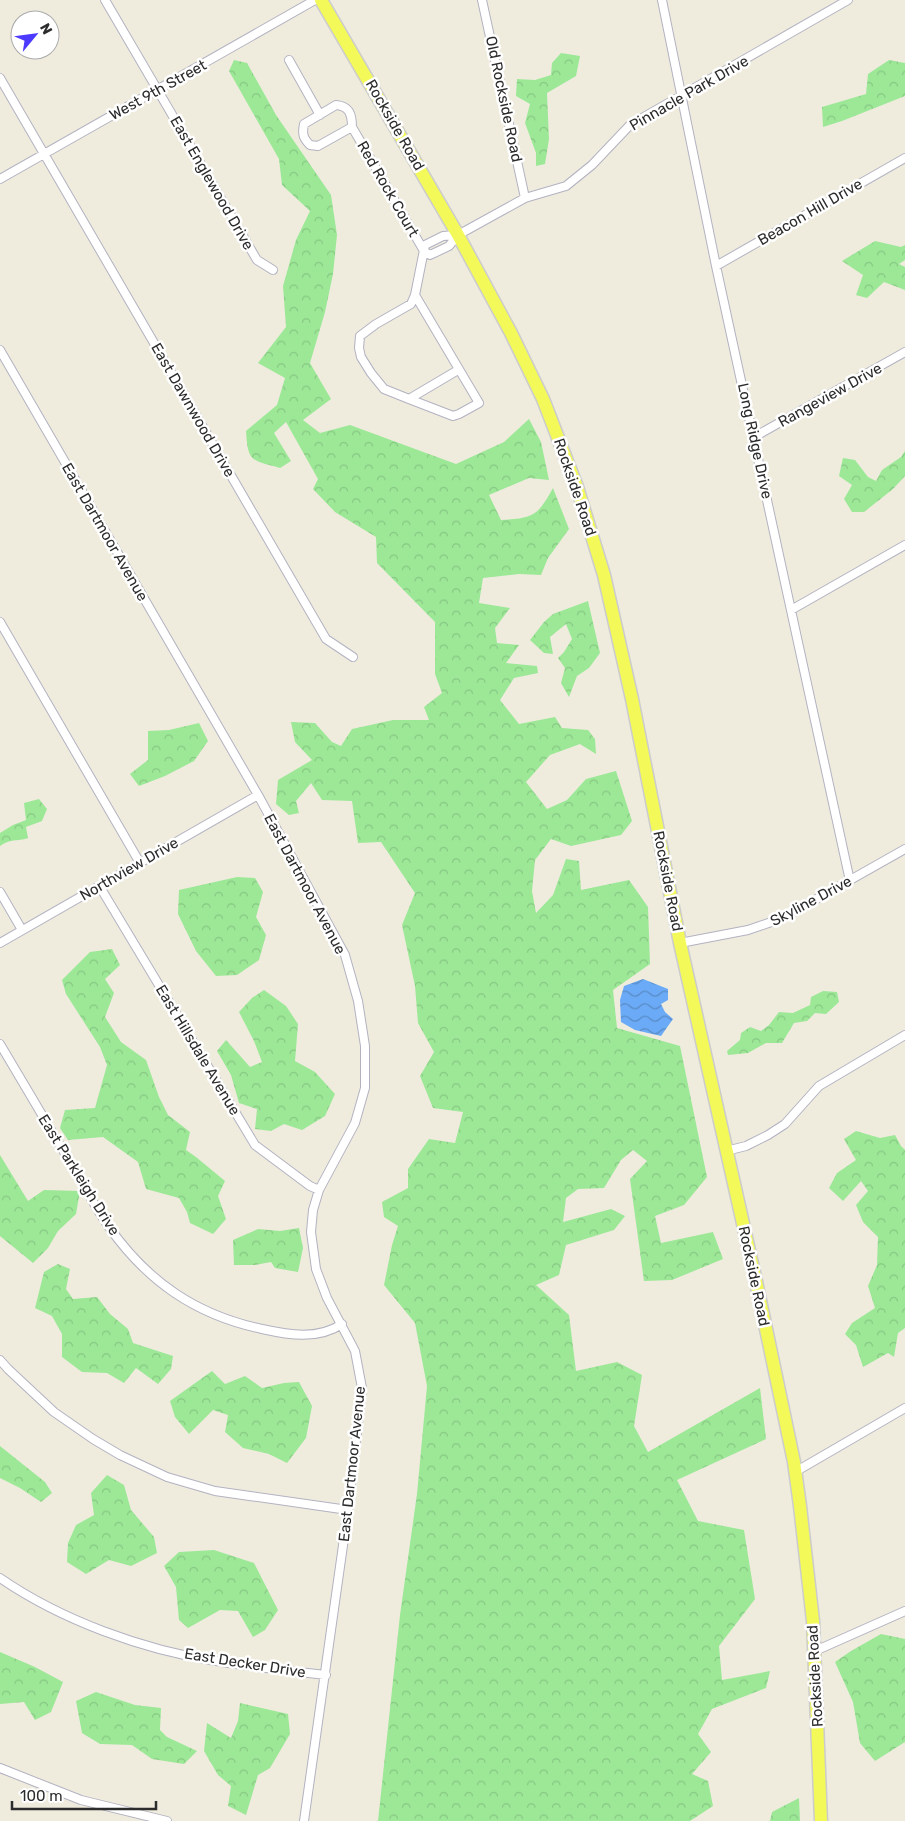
<svg xmlns="http://www.w3.org/2000/svg" width="905" height="1821" font-family="Rubik,sans-serif">
<style>
.forest{fill:url(#forest-crowns)}
.water{fill:url(#water-waves)}
.lines{fill:none;stroke-linecap:round;stroke-linejoin:round}
.street-casing{stroke:#b3b2c1;stroke-width:10}
.primary-casing{stroke:#ccc;stroke-width:15}
.street{stroke:#fff;stroke-width:8}
.primary{stroke:#f2f958;stroke-width:12}
.labels{text-anchor:middle;stroke-width:5;stroke-linejoin:round;paint-order:stroke}
.street-label{font-size:15px;fill:#2c2c2c;stroke:#fff}
</style>
<defs>
<pattern id="forest-crowns" width="20" height="18" patternUnits="userSpaceOnUse" patternTransform="scale(1.25)"><rect width="20" height="18" fill="#9ce897"/><path d="M2 6a3 3 0 1 1 6 0M12 15a3 3 0 1 1 6 0" fill="none" stroke="#87c782"/></pattern>
<pattern id="water-waves" width="16" height="10" patternUnits="userSpaceOnUse" patternTransform="scale(1.25)"><rect width="16" height="10" fill="#6baaf6"/><path d="M0 5q4-4 8 0t8 0" fill="none" stroke="#588bc7"/></pattern>
</defs>
<rect width="100%" height="100%" fill="#efecde"/>
<!-- forest -->
<path class="forest" d="M561,53L580,56L576,76L547,93L549,139L545,164L536,166V153L525,123L530,104L516,96L517,79L535,80L551,75L552,63Z
M234,60L247,63L276,115L331,195L337,235L333,274L325,312L310,363L331,399L303,420L320,433L350,425L456,464L504,442L529,419L541,442L549,480L529,478L489,495L501,520C533,518 537,517 553,488L569,529L548,558L541,575L519,574L483,578L479,603L510,608L495,628L497,643L519,645L506,663L537,666L538,673L514,678L500,700L519,724L555,717L562,728L588,730L595,739L596,754L580,744L550,755L526,782L547,809L567,800L586,779L616,771L632,821L621,835L571,846L551,839L535,860L532,891L536,913L553,895L566,859L579,861L581,890L629,880L648,907L650,964L613,990L617,1028L680,1046L707,1177L684,1205L655,1216L661,1243L713,1232L723,1259L672,1280L644,1281L630,1179L647,1161L633,1150L621,1160L604,1188L578,1189L566,1198L563,1222L611,1209L625,1216L614,1230L566,1245L559,1275L536,1285L569,1315L576,1371L617,1362L642,1375L634,1426L648,1452L760,1388L766,1439L677,1480L698,1521L744,1530L755,1599L719,1646L722,1680L770,1671L766,1688L712,1709L698,1734L711,1752L692,1774L708,1781L713,1806L690,1821H378L400,1615L417,1494L427,1386L415,1323L384,1285L392,1245L398,1226L384,1217L382,1202L408,1188V1169L429,1139L455,1143L463,1112L433,1108L420,1076L434,1052L418,1023L415,986L402,925L415,893L381,842L358,843L352,801L322,800L311,783L296,801L299,813L289,815L276,804L278,780L312,760L295,742L291,722L315,723L332,742L341,746L352,729L393,720H429L424,707L442,693L435,674V622L377,563L376,537L335,512L313,489L318,479L286,422L274,433L291,461L280,468C251,460 248,462 246,431L277,405L285,378L258,363L286,327L283,286L296,240L310,211L282,185L279,159L229,71Z
M889,60L905,63V96L842,121L823,127L822,107L866,94L868,74Z
M875,241L901,247L905,245V260L899,264L905,267V290L884,282L867,298L856,295L863,275L842,261Z
M905,451V476L893,489L864,512H852L844,499L852,485L839,476L843,458L855,460L868,477L876,481L882,470L901,457Z
M588,601L600,653L589,668L577,676L569,697L561,683L565,668L558,658L564,652L572,639L566,624L550,637L553,654L544,653L530,640L544,622L553,614Z
M199,723L208,741L194,761L165,776L139,786L130,774L148,760V731L169,730Z
M39,799L47,809L42,821L26,827L28,838C16,842 11,838 0,846V833L13,825L26,820L24,803Z
M237,877L255,878L263,892L256,917L266,935L259,960L237,975L216,976L196,951L178,914L179,890Z
M112,949L120,965L105,979L114,993L105,1017L121,1042L146,1060L159,1097L168,1115L190,1132L186,1150L196,1157L225,1181L218,1196L226,1219L213,1234L190,1223L187,1212L179,1198L146,1189L138,1162L103,1137L68,1140L60,1128L65,1110L95,1108L107,1065L100,1047L66,994L62,980L90,952Z
M264,990L286,1006L298,1024L295,1061L315,1072L335,1094L325,1116L302,1130L284,1124L271,1131L255,1129L257,1109L239,1103L231,1075L217,1051L226,1040L250,1067L262,1062L254,1041L239,1012L252,998Z
M823,991L837,992L839,1002L826,1014L815,1013L807,1021L794,1023L782,1043H766L748,1053L728,1055L727,1051L740,1040L741,1033L750,1027L761,1031L769,1025L779,1012L793,1013L810,1005L811,997Z
M856,1131L880,1138L895,1135L901,1146L905,1150V1328L898,1333L894,1357L888,1353L863,1367L856,1345L845,1334L852,1323L875,1308L868,1286L877,1265L878,1237L863,1222L856,1205L868,1191L861,1181L843,1201L829,1188L837,1173L856,1160L844,1139Z
M0,1155L28,1201L44,1190L80,1191L76,1214L58,1231L48,1248L33,1263L0,1236Z
M299,1228L303,1248L298,1272L275,1268L271,1262L255,1265H234L233,1240L258,1229L280,1231Z
M58,1264L70,1269L66,1289L73,1299L97,1297L110,1314L128,1329L133,1343L173,1356L171,1369L158,1384L136,1368L124,1383L107,1373L82,1372L62,1357V1334L52,1316L35,1308L44,1272Z
M212,1371L225,1384L245,1376L262,1388L284,1383L299,1382L312,1406L306,1438L287,1463L269,1454L243,1448L225,1432L228,1415L213,1410L189,1434L175,1417L170,1401Z
M0,1446L45,1482L52,1493L41,1502L20,1488L0,1478Z
M107,1475L124,1485L131,1510L154,1537L157,1553L131,1566L109,1560L86,1574L67,1562L68,1543L76,1525L94,1515L91,1493Z
M214,1550L254,1563L278,1610L265,1630L253,1637L238,1611L220,1610L188,1628L179,1620L176,1587L164,1566L179,1552Z
M881,1634L905,1639V1742L875,1761L860,1743L853,1702L835,1662L851,1651Z
M0,1652L35,1667L63,1682L51,1712L35,1720L24,1702L0,1704Z
M96,1692L135,1705L161,1708L160,1730L167,1737L197,1751L184,1764L152,1759L132,1745L100,1744L82,1733L76,1701Z
M240,1703L288,1714L290,1734L270,1768L258,1775L246,1815L228,1806L231,1786L218,1775L204,1751L207,1723L231,1738L238,1721Z
M799,1798L800,1821H770L772,1812Z"/>
<!-- water -->
<path class="water" d="M643,979L668,989V1000L661,1004L665,1012L673,1019L661,1036L635,1030L621,1022L620,1000L624,986Z"/>
<g class="lines">
<!-- street casing -->
<g class="street-casing">
<path id="street" d="M105,0L257,260L273,270
M482,0L525,198
M662,0L716,266L850,881
M289,60L320,115
M0,78L326,639L353,657
M336,105C349,106 352,114 352,127L318,146L310,145C303,138 302,134 304,124Z
M352,127L424,251L430,255L449,246L458,235L525,198L566,186L592,165L630,125L848,0
M0,179L315,0
M458,235L443,236L425,245L415,295L411,304L376,324L360,336L359,348L361,357L371,373L384,389L409,399L458,370
M716,266L905,158
M0,350L258,795L345,955L358,1001L365,1046V1088L355,1123L319,1190L313,1210L311,1232L316,1269L327,1298L355,1351L362,1388L348,1510L304,1821
M409,399L453,416L459,414L479,403L415,295
M754,437L905,352
M791,610L905,545
M0,622L140,863
M100,887L255,1145L310,1186L319,1190
M0,892L22,930
M0,943L258,795
M680,943L748,930L783,918L905,849
M0,1044C23,1083 46,1122 70,1162C83,1183 94,1206 109,1227C148,1282 196,1315 262,1329C289,1335 318,1340 342,1324
M726,1151L746,1146L768,1135L785,1124L819,1086L905,1035
M0,1360L8,1369L54,1412L93,1439L120,1455L167,1477L215,1491L348,1510
M795,1472L905,1408
M0,1578C61,1620 143,1650 216,1661C252,1667 289,1671 326,1675
M815,1651L905,1611
M0,1768L81,1800L167,1821"/>
</g>
<!-- primary casing -->
<g class="primary-casing">
<path id="primary" d="M321,0L458,235L511,333L543,399L577,487L604,575L632,699L680,943L757,1286L794,1462L800,1506L813,1621L821,1821"/>
</g>
<!-- street -->
<use href="#street" class="street"/>
<!-- primary -->
<use href="#primary" class="primary"/>
</g>
<g class="labels">
<!-- street labels -->
<g class="street-label">
<text transform="translate(158 90) rotate(-29)" y="5">West 9th Street</text>
<text transform="translate(689 93) rotate(-30)" y="5">Pinnacle Park Drive</text>
<text transform="translate(504 99) rotate(78)" y="5">Old Rockside Road</text>
<text transform="translate(395 125) rotate(60)" y="5">Rockside Road</text>
<text transform="translate(212 183) rotate(60)" y="5">East Englewood Drive</text>
<text transform="translate(388 189) rotate(60)" y="5">Red Rock Court</text>
<text transform="translate(810 212) rotate(-30)" y="5">Beacon Hill Drive</text>
<text transform="translate(830 395) rotate(-29)" y="5">Rangeview Drive</text>
<text transform="translate(193 410) rotate(60)" y="5">East Dawnwood Drive</text>
<text transform="translate(755 441) rotate(78)" y="5">Long Ridge Drive</text>
<text transform="translate(575 487) rotate(71)" y="5">Rockside Road</text>
<text transform="translate(105 532) rotate(60)" y="5">East Dartmoor Avenue</text>
<text transform="translate(129 869) rotate(-30)" y="5">Northview Drive</text>
<text transform="translate(668 881) rotate(79)" y="5">Rockside Road</text>
<text transform="translate(305 884) rotate(62)" y="5">East Dartmoor Avenue</text>
<text transform="translate(811 901) rotate(-28)" y="5">Skyline Drive</text>
<text transform="translate(198 1050) rotate(59)" y="5">East Hillsdale Avenue</text>
<text transform="translate(79 1175) rotate(58)" y="5">East Parkleigh Drive</text>
<text transform="translate(754 1276) rotate(78)" y="5">Rockside Road</text>
<text transform="translate(352 1464) rotate(-84)" y="5">East Dartmoor Avenue</text>
<text transform="translate(245 1663) rotate(9)" y="5">East Decker Drive</text>
<text transform="translate(815 1676) rotate(-93)" y="5">Rockside Road</text>
</g>
</g>
<!-- north arrow -->
<g transform="translate(35 35) rotate(61)"><circle r="24" fill="#ffffff" stroke="#ababab"/>
<path d="M0-4L9 19L0 12L-9 19Z" fill="#4d3aff"/>
<text y="-8" font-size="14" font-weight="bold" text-anchor="middle" fill="#2c2c2c">N</text>
</g>
<!-- scale -->
<path d="M12 1801v8h144v-8" fill="none" stroke="#2c2c2c" stroke-width="2.5"/>
<text x="20" y="1801" font-size="15" fill="#2c2c2c" stroke="#ffffff" stroke-width="4" paint-order="stroke">100 m</text>
</svg>
